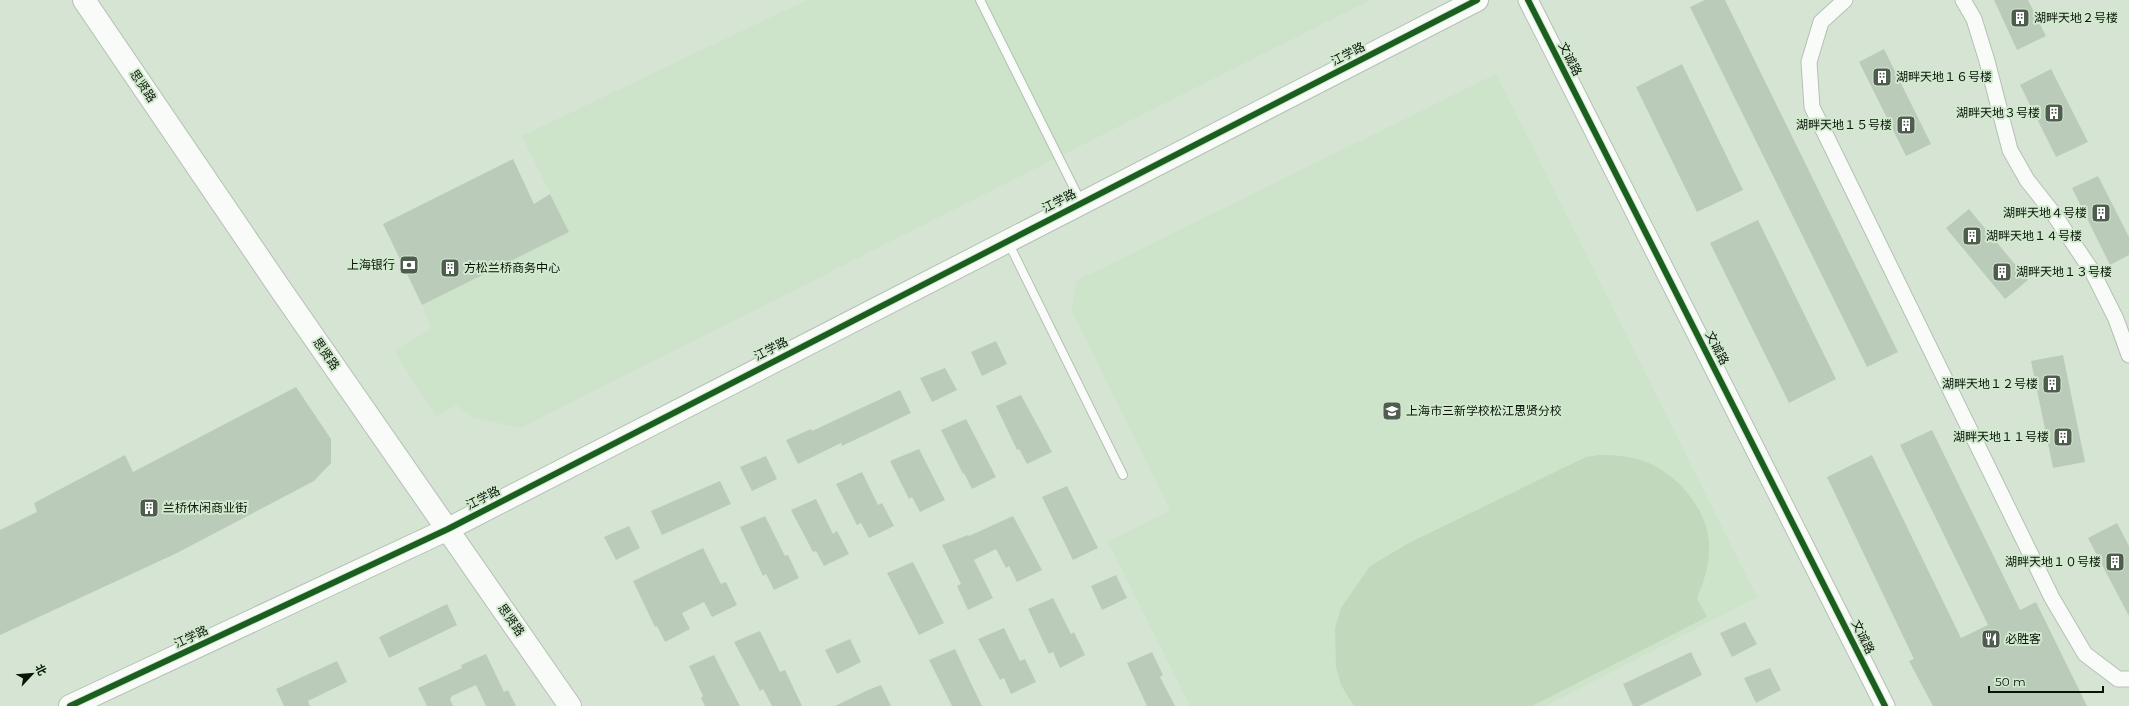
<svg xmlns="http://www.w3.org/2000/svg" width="2129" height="706" font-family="Montserrat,'Noto Sans SC',sans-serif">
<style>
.built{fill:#cde3ca}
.green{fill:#c1d8bd}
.building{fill:#bbcbba}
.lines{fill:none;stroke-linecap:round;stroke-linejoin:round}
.service-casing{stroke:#b5c0b4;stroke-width:10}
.minor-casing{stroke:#b5c0b4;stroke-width:17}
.tertiary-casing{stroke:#b5c0b4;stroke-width:21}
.secondary-casing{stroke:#b5c0b4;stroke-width:24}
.service{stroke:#f9fbf9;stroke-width:8}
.minor{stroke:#f9fbf9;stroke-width:15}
.tertiary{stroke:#f9fbf9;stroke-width:19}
.secondary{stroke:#f9fbf9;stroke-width:22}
.cycleway-casing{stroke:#d1eace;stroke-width:8}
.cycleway{stroke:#1b5e20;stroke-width:6}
.labels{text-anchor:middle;stroke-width:4;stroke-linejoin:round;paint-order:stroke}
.poi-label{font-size:12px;fill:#0a1209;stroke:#d1eace;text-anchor:start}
.street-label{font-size:12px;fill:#0a1209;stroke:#d1eace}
</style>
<rect width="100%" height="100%" fill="#d6e4d4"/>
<!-- built -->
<path class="built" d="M807,0H1370L520,428L473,417L456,405L436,416L394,351L431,329L422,305L569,232L522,136Z
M1496,74L1757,597L1546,706H1190L1108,542L1170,510L1072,311L1076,281Z"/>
<!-- green -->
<path class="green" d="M1599,455C1614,455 1630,456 1644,461C1675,473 1702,503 1708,535C1712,557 1705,579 1697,598L1707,617L1532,706H1354L1341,685L1336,667L1335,628L1341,608L1370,566L1409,543L1586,457Z"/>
<!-- building -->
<path class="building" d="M1705,0H1725L1898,352L1867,367L1690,7Z
M1994,0H2028L2046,36L2017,50Z
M1884,49L1931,144L1906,156L1859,62Z
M1682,64L1743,190L1697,212L1636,87Z
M2051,69L2088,142L2056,157L2020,85Z
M513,159L534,204L550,194L569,232L422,305L383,224Z
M2098,176L2129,237V255L2110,265L2072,188Z
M1969,209L2028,280L2005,299L1946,228Z
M1758,220L1836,379L1789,403L1710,243Z
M996,341L1007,364L982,376L971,352Z
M2063,355L2085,462L2053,468L2031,361Z
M945,368L957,390L932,402L920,378Z
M296,387L331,439V463L314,481L177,553L0,635V530L37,512L34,503L125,455L133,472Z
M900,390L911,413L842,446L841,443L798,464L786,440L811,429L812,431Z
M1021,395L1052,452L1027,464L1019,449L1017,450L996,406Z
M966,419L996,477L972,489L964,473L963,474L941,430Z
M1932,430L2020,610L2036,602L2087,706H1933L1909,661L1914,659L1827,477L1872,455L1961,638L1988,625L1900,445Z
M919,449L945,500L920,512L912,497L909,499L890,461Z
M766,456L777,479L752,491L740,467Z
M862,472L878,505L882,503L894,526L869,538L861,523L857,525L836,484Z
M720,481L731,504L662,535L651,511Z
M1067,486L1098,548L1073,560L1042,497Z
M816,499L833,534L837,531L849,554L824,566L816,551L813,552L791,510Z
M765,516L785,556L788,555L799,578L774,590L766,574L763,576L740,527Z
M1013,516L1042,570L1017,582L1009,566L1006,568L996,549L974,560L993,598L968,610L957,586L961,584L942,545L968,535L969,536Z
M2117,523L2129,546V616L2088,538Z
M629,526L640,548L616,560L604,537Z
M703,548L721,584L726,582L737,605L712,617L704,602L682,613L690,629L665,642L657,626L655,627L633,581Z
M913,562L944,623L919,635L887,573Z
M1116,575L1127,598L1102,610L1091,586Z
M1053,598L1071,634L1074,632L1085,655L1060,668L1053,652L1049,654L1028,609Z
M447,604L457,625L389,658L379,637Z
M1745,622L1757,644L1732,657L1720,633Z
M1004,628L1020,661L1025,659L1036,682L1011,694L1004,678L1000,680L978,639Z
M760,631L780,672L785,670L802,706H772L763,689L760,691L734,642Z
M850,639L861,662L837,674L825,650Z
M955,649L968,677L982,706H952L929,660Z
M1152,652L1163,675L1160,677L1175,706H1147L1127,663Z
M1691,652L1702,675L1639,706H1633L1623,684Z
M486,654L504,692L508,690L516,706H486L476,685L452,696L450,699L453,706H427L418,688L462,668L461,665Z
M714,655L729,685L740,706H705L701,698L703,696L689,666Z
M337,661L347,682L308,701L310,706H284L276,689Z
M1770,668L1781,690L1756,703L1744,678Z
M881,685L891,706H835L868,690Z"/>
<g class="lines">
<!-- service casing -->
<g class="service-casing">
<path id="service" d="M980,0L1081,202
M1008,242L1123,475"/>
</g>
<!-- minor casing -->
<g class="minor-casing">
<path id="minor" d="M1845,0L1821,22L1809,62L1812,107L2052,598L2085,654L2118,679H2129
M1963,0L1974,19L1987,61L2010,150L2027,180L2053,213L2092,271L2116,319L2129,355"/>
</g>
<!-- tertiary casing -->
<g class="tertiary-casing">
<path id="tertiary" d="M1528,0L1885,706"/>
</g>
<!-- secondary casing -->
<g class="secondary-casing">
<path id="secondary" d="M84,0L279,287L570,706
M70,706L448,529L1477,0"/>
</g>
<!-- service -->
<use href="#service" class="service"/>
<!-- minor -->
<use href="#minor" class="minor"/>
<!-- tertiary -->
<use href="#tertiary" class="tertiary"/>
<!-- secondary -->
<use href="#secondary" class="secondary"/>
<!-- cycleway casing -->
<g class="cycleway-casing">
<path id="cycleway" d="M1528,0L1885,706
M70,706L448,529L1477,0"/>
</g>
<!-- cycleway -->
<use href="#cycleway" class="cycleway"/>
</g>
<!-- icons -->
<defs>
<g id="building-square" transform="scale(1)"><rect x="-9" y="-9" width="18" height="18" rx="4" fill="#515c50" stroke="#d1eace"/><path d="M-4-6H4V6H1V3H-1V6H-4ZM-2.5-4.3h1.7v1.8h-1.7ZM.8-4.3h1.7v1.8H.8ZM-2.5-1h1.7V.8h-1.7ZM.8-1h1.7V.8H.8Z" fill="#fff"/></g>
<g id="bank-square" transform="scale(1)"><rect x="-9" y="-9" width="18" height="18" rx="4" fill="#515c50" stroke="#d1eace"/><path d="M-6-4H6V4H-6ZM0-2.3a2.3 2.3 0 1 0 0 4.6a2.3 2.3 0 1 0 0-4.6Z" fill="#fff"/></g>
<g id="school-square" transform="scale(1)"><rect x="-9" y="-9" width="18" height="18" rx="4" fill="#515c50" stroke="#d1eace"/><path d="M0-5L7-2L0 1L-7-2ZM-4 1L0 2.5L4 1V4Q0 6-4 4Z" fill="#fff"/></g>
<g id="restaurant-square" transform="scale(1)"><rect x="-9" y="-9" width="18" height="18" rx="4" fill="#515c50" stroke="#d1eace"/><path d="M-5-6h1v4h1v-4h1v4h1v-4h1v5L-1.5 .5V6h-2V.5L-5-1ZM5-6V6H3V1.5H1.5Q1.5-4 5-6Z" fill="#fff"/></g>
</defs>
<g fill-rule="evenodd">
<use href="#building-square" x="2020" y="18"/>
<use href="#building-square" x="1882" y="77"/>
<use href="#building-square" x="2054" y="113"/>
<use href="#building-square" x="1906" y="125"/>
<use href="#building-square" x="2101" y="213"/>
<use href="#building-square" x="1972" y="236"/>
<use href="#bank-square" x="409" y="265"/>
<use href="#building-square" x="450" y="268"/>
<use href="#building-square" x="2002" y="272"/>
<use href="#building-square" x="2052" y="384"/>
<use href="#school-square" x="1392" y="411"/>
<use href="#building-square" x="2063" y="437"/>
<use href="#building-square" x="149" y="508"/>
<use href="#building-square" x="2115" y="562"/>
<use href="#restaurant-square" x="1991" y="639"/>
</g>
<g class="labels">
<!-- poi labels -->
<g class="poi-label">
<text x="2034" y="22">湖畔天地２号楼</text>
<text x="1896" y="81">湖畔天地１６号楼</text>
<text x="2040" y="117" text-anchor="end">湖畔天地３号楼</text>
<text x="1892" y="129" text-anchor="end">湖畔天地１５号楼</text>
<text x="2087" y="217" text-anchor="end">湖畔天地４号楼</text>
<text x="1986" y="240">湖畔天地１４号楼</text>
<text x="395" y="269" text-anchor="end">上海银行</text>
<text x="464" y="272">方松兰桥商务中心</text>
<text x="2016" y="276">湖畔天地１３号楼</text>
<text x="2038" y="388" text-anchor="end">湖畔天地１２号楼</text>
<text x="1406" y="415">上海市三新学校松江思贤分校</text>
<text x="2049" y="441" text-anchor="end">湖畔天地１１号楼</text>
<text x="163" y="512">兰桥休闲商业街</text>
<text x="2101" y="566" text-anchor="end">湖畔天地１０号楼</text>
<text x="2005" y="643">必胜客</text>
</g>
<!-- street labels -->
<g class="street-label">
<text transform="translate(1348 54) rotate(-27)" y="4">江学路</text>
<text transform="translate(1570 59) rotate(63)" y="4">文诚路</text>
<text transform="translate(143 86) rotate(56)" y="4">思贤路</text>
<text transform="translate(1059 201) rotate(-27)" y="4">江学路</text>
<text transform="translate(1717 348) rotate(63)" y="4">文诚路</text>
<text transform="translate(771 349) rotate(-27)" y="4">江学路</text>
<text transform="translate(326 354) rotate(55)" y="4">思贤路</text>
<text transform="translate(483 498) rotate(-27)" y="4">江学路</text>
<text transform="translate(511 620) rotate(55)" y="4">思贤路</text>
<text transform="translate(191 637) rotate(-25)" y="4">江学路</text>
<text transform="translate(1863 637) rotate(64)" y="4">文诚路</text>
</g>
</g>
<!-- north arrow -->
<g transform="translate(32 674) rotate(64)" stroke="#d1eace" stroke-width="3" paint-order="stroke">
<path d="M0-3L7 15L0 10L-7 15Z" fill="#0a1209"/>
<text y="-6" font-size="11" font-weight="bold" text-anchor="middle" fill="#0a1209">北</text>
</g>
<!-- scale -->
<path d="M1989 686v6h114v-6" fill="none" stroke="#0a1209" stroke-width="2"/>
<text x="1995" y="686" font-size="12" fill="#0a1209" stroke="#d1eace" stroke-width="3" paint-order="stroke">50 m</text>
</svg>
